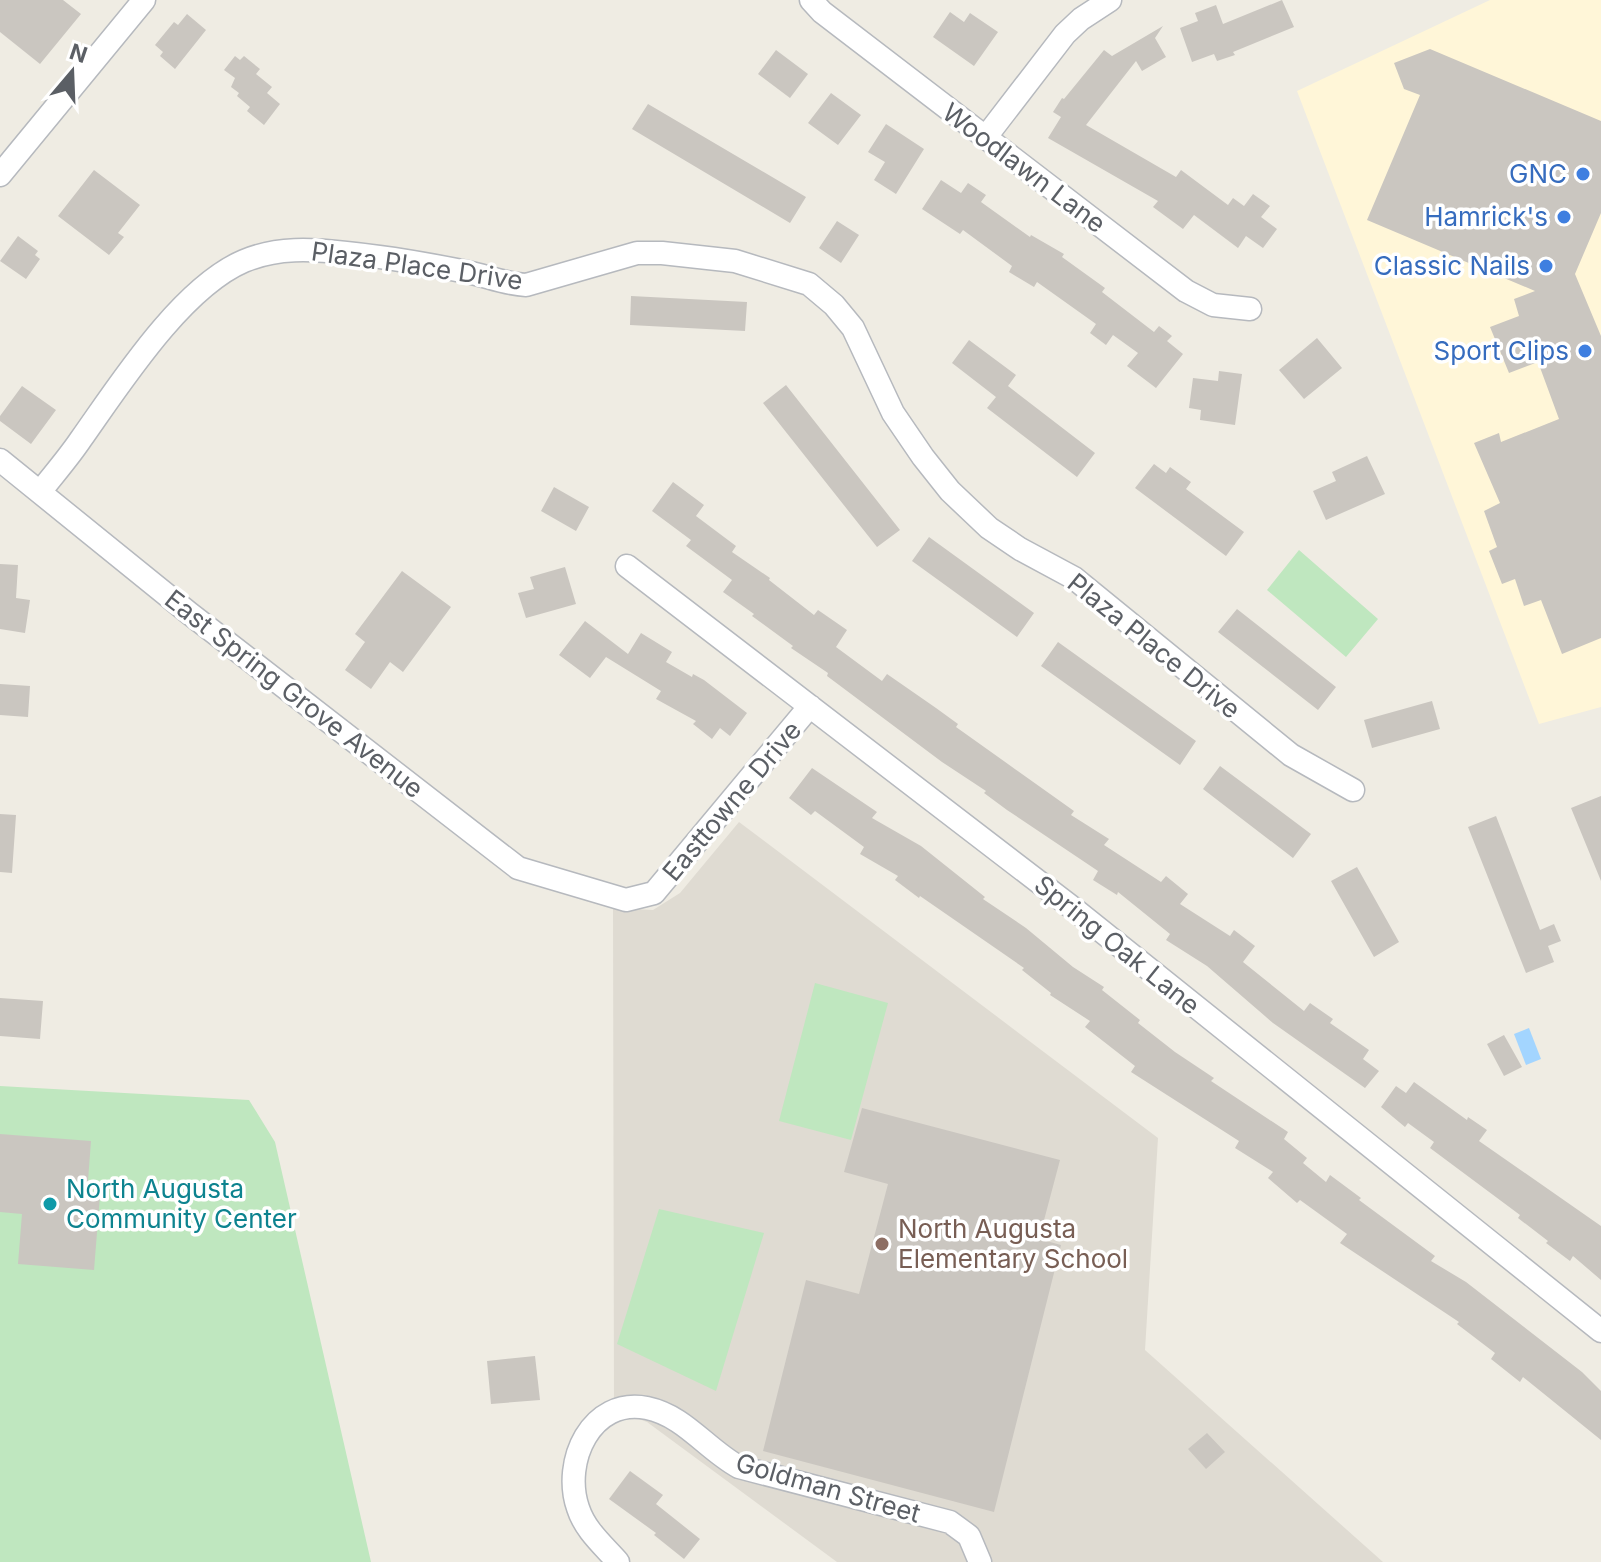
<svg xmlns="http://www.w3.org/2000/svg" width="1601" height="1562" font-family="Inter,sans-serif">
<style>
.commercial{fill:#fff6d8}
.education{fill:#dfdbd2}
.green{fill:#bfe7bf}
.water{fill:#a3d5ff}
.building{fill:#cac6c0}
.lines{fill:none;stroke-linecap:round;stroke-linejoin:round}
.minor-casing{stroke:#b6b9be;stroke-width:25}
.minor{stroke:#fff;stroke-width:22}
.shop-dot{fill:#3f7fe0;stroke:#fff;stroke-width:3}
.culture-dot{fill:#0f9aa8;stroke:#fff;stroke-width:3}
.education-dot{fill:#8d6e63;stroke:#fff;stroke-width:3}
.labels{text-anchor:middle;stroke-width:7;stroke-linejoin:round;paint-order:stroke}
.street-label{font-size:26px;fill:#5b5f65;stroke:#fff}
.shop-label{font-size:26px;fill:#366cbe;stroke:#fff;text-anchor:end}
.culture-label{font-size:26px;fill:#0d838f;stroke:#fff;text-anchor:start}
.education-label{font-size:26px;fill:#785e54;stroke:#fff;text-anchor:start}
</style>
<rect width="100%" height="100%" fill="#efece3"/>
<!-- commercial -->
<path class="commercial" d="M1490,0H1601V707L1539,724L1297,91Z"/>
<!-- education -->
<path class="education" d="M739,822L1158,1138L1145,1350L1383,1562H837L647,1422L614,1410L613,908L653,910L680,893Z"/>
<!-- green -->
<path class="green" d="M1299,550L1378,619L1346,657L1267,590Z
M815,983L888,1003L851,1140L779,1121Z
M0,1086L249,1100L275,1142L371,1562H0Z
M659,1209L764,1233L716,1391L617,1344Z"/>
<!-- water -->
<path class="water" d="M1529,1028L1541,1059L1526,1065L1514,1034Z"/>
<!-- building -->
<path class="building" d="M0,0H63L81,14L40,64L0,32Z
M1282,0L1294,27L1233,52L1235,55L1217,61L1214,54L1192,62L1180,28L1198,21L1195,13L1216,5L1223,24Z
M950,12L964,22L970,13L998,32L974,66L933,37Z
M187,14L206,30L175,69L160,56L163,52L155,45L174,22L178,25Z
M1163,26L1155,38L1166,57L1142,71L1136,61L1086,125L1176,177L1181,170L1228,205L1233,198L1244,206L1253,194L1270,206L1261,217L1277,229L1263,248L1246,236L1238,248L1194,215L1183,229L1153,207L1158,201L1048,138L1061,117L1053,112L1062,98L1064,99L1104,50L1112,56Z
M1430,49L1601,121V213L1575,274L1601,336V638L1562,654L1541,600L1524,606L1515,579L1502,584L1489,551L1497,547L1484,511L1500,503L1474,443L1499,433L1501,442L1559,419L1538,362L1509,373L1490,327L1519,316L1514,299L1535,291L1367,220L1420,95L1404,89L1394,63Z
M776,50L808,74L790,98L758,74Z
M235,56L240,60L244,56L260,69L256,74L272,87L267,93L280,104L264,125L247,111L250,107L237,96L239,93L231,87L235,78L224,70Z
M831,93L861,115L838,145L808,123Z
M648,104L806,197L790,223L632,129Z
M886,124L924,149L896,194L874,180L885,162L868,152Z
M94,170L140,205L118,233L124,237L109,255L58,216Z
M941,180L961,193L968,183L986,195L981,202L1030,237L1031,235L1064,254L1062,257L1105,288L1102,292L1154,332L1159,326L1172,336L1167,341L1183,354L1156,388L1127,366L1138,353L1113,335L1106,345L1090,333L1096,324L1037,282L1034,287L1009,272L1012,266L963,230L960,234L922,209Z
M837,221L859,235L841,263L819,248Z
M18,236L38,251L35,255L40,259L26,279L0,261Z
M631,296L747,302L745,331L630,325Z
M1317,338L1342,368L1304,399L1279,370Z
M969,340L1016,375L1008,386L1095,453L1077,477L987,408L996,397L952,363Z
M1219,371L1242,374L1235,425L1200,420L1201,410L1189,408L1193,378L1218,381Z
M786,385L900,530L877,547L763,403Z
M22,386L56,410L31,444L0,421V416Z
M1367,456L1385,494L1326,520L1313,491L1336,481L1332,472Z
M1154,464L1166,473L1170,467L1191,482L1186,489L1244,532L1226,556L1135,488Z
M673,482L704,505L696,516L736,546L732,552L770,578L769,580L814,615L818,610L847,630L836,647L882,681L887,674L936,708L958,724L956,727L1074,811L1071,815L1109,839L1104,845L1161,882L1166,876L1188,894L1180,904L1230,936L1234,930L1255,946L1243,962L1304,1011L1310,1003L1333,1019L1330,1023L1369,1050L1363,1059L1379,1071L1365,1088L1273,1023L1207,966L1166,940L1170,934L1118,892L1117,895L1093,880L1098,871L1007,810L984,793L986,791L942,762L827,676L828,673L791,648L793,646L752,616L754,614L723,592L732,580L686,546L691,540L652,511Z
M554,487L589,507L576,531L541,511Z
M929,537L1034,613L1017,637L912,561Z
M0,564L18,565L16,598L30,600L25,633L0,629Z
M565,567L576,604L526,618L518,593L534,589L530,577Z
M402,571L451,607L403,672L390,662L371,689L345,670L365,642L355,634Z
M1237,609L1336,687L1318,710L1218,632Z
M585,621L628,654L641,633L672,652L666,662L692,677L693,674L704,680L747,713L730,736L720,728L712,739L693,724L696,721L656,699L661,691L606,657L590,678L559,655Z
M1058,642L1196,741L1180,765L1041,666Z
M0,684L30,686L28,717L0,715Z
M1432,701L1440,729L1372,748L1364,720Z
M1220,766L1311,834L1293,858L1203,789Z
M812,768L877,812L872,818L921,846L985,897L983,899L1026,928L1073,967L1104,987L1102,990L1140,1020L1138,1023L1175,1052L1214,1078L1211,1081L1288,1132L1284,1139L1307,1158L1303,1163L1326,1182L1330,1175L1361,1198L1359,1200L1435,1256L1431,1261L1466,1282L1582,1372L1601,1391V1440L1523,1377L1520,1382L1491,1359L1495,1353L1457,1324L1459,1322L1340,1243L1347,1234L1300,1200L1297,1203L1268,1178L1273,1172L1235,1148L1239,1141L1131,1072L1135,1066L1085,1027L1090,1021L1050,995L1051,993L1022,970L1024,968L920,896L919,898L895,880L898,876L860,854L864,847L815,811L811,815L789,798Z
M1601,796V881L1571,808Z
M0,814L16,815L12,873L0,872Z
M1496,816L1540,930L1554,924L1561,941L1548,946L1554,962L1526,973L1468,827Z
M1357,867L1399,942L1374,957L1331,881Z
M0,998L43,1001L40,1039L0,1036Z
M1504,1035L1522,1067L1504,1076L1487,1044Z
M1414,1082L1467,1120L1468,1117L1487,1130L1479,1141L1601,1226V1280L1573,1256L1570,1261L1546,1243L1548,1241L1518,1218L1520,1215L1430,1148L1434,1142L1408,1123L1405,1127L1381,1107L1396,1086L1406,1093Z
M862,1108L1060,1160L1039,1239L1061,1245L994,1512L763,1451L806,1280L859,1294L888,1184L844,1172Z
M0,1134L91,1141L87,1194L100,1195L94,1270L18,1264L22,1214L0,1212Z
M535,1356L540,1400L491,1404L487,1361Z
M1207,1433L1225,1452L1206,1469L1188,1449Z
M630,1471L663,1495L656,1504L700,1539L684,1559L654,1535L656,1533L609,1499Z"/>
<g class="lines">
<!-- minor casing -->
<g class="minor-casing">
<path id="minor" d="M811,0L822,12L1186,291L1213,305L1250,309
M985,138L1065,34L1081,19L1110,0
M0,175L144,0
M0,460L189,613L518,868L626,900L654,893L810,706
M40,492C54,474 69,457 81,439C120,384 181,288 244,261C277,247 312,249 346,253C386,257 427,264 467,272C487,276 505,284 526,285L637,253H662L735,261L809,284L834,305L853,328L893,413L923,457L950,491L989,528L1020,549L1074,578L1291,755L1353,790
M627,566L1074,909L1601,1331
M618,1562C603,1545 585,1530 578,1508C562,1462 591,1397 647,1408C685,1416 706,1449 739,1467L950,1522L969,1536L980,1562"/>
</g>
<!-- minor -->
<use href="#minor" class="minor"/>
</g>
<!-- markers -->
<g class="shop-dot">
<circle cx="1583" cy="174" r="8"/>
<circle cx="1564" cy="217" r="8"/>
<circle cx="1546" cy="266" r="8"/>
<circle cx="1585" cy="351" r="8"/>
</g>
<circle class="culture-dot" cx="50" cy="1204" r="8"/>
<circle class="education-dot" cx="882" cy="1244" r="8"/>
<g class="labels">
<!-- street labels -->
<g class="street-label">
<text transform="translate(1024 168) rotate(37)" y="9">Woodlawn Lane</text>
<text transform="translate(417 266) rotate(8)" y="9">Plaza Place Drive</text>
<text transform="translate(1154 646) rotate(39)" y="9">Plaza Place Drive</text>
<text transform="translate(294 694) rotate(38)" y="9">East Spring Grove Avenue</text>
<text transform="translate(732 801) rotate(-50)" y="9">Easttowne Drive</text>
<text transform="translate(1117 945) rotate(39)" y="9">Spring Oak Lane</text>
<text transform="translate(828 1488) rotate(16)" y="9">Goldman Street</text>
</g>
<!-- shop labels -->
<g class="shop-label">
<text x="1567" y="183">GNC</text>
<text x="1548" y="226">Hamrick's</text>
<text x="1530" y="275">Classic Nails</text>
<text x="1569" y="360">Sport Clips</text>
</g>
<!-- culture labels -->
<g class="culture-label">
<text x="66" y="1198">North Augusta<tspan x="66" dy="30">Community Center</tspan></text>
</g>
<!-- education labels -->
<g class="education-label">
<text x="898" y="1238">North Augusta<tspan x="898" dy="30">Elementary School</tspan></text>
</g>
</g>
<!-- north arrow -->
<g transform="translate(72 72) rotate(19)" stroke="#ffffff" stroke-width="6" paint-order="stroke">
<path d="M0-6L14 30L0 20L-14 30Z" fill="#5b5f65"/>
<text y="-12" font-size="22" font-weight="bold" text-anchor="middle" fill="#5b5f65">N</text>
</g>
</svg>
